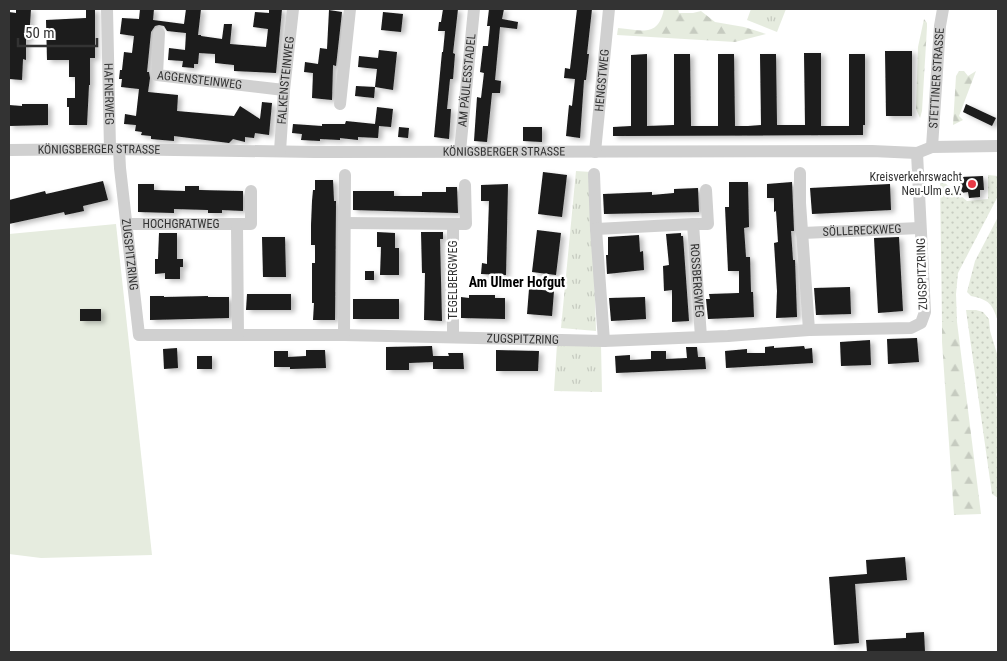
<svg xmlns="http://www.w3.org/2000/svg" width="1007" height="661" font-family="'Roboto Condensed',sans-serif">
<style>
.grass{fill:url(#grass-dots)}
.forest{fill:url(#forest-firs)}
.park{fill:url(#park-tufts)}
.garden{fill:#e6ecdf}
.building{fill:#1a1a1a;filter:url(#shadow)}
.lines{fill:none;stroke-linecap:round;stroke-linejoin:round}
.minor{stroke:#d0d0d0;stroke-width:12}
.poi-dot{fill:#e63946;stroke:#fff;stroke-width:2}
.labels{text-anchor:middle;stroke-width:5;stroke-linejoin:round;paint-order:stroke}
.street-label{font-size:12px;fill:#333;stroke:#fff}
.poi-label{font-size:12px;fill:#333;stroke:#fff;text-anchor:end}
.neighbourhood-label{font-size:14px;font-weight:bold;fill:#000;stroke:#fff}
</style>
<defs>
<pattern id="grass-dots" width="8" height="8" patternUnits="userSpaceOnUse" patternTransform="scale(1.25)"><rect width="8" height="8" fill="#e6ecdf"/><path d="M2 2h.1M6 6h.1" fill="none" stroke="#c6cbc0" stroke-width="1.8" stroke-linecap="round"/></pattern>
<pattern id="forest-firs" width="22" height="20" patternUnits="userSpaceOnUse" patternTransform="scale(1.25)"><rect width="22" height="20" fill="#e6ecdf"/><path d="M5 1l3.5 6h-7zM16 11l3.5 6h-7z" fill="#c6cbc0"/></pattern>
<pattern id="park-tufts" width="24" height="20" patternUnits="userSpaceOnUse" patternTransform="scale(1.25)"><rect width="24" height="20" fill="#e6ecdf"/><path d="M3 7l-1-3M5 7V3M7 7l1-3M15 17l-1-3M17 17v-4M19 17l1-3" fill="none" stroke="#c6cbc0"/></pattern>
<filter id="shadow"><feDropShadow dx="4" dy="2.5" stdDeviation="2.5" flood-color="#0004"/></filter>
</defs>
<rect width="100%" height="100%" fill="#fff"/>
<!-- grass -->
<path class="grass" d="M988,175L998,176V196L958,273L956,294L957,322H942L940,179L967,201L988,199Z
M998,217V321C992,304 990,300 971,296L967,292L975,261Z
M966,310H976L983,312L989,319L990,331L998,357V392L996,394L998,400V498L992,494Z"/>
<!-- forest -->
<path class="forest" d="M664,9H678L679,13H693L701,11L715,22L744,27L766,34L735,42L617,35L618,28C642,30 658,38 664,9Z
M924,19L927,23V27L922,111L920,118L916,109L918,47Z
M959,71H964L968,76L976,71L959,116L963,120L953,125L956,76Z
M942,322H957L981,514L954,515L942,342Z"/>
<!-- park -->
<path class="park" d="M751,9H786L777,32L747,20Z
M576,171L591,172L596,331L561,328Z
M557,344L601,345L602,392L554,391Z"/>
<!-- garden -->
<path class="garden" d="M116,224L152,555L41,558L9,554V234Z"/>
<!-- building -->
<path class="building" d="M16,9H31L29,39H26V60L23,59L22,80L9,79V12L16,13Z
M86,9H95V58H90V85H89L87,125H69V107H67V98H75V77H69V60H47L46,20L86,18Z
M140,9H154L153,20L184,24L186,9H201L198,35H201V36L222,39L224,24H232L230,44L266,47L268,29L253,27L255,12L269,13V9H282L276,73L234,71V65L215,63V54L199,53L198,64H194V68L182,67L183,61L168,60L169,48L185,50L186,33L167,31L164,26L159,25L155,26L151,32L147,72H149L150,78L148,92L178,95L177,111L234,116L240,106L260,119L262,102L272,103L269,135L255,133L254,138L245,137V142L233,139L229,143L174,136V141L151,139V136L141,135L142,132L135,131L136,125L124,124L125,114L136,116L139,89L121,87L122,79H119L120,70H122L124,52L132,53L134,36L120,34L122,18L139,19Z
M443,9H458L453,53L455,54L453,79H450L447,109H451L449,139L434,137L442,52H443L445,31H438L439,22H441Z
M489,9H504L502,19L518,22L517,29L500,27L495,80L501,81L500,93H492L487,142L474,141L477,97L481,98L484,73L480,72L483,46H488L490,26H487Z
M577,9H592L587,54H589L586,80H584L580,138L566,136L569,105L572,106L575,79L564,78L565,68L570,69Z
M329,10L342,12L336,66L333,65L332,100L312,98L313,73L304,72L305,62L318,64L320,48L327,49Z
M383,12L403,14L401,32L381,30Z
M379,50L397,52L393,90L375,87L377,69L358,67L359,56L378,58Z
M885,51H912V116H886Z
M804,53H821V126H849V54H865V125H863V135L613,136V127L631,126V55L647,54V126L674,125V54H690L691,126H718V54H734L735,126H748L761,125L760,54H776L777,125H805Z
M356,86L375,87L374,98L355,96Z
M22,104H48V125L9,126V105L22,106Z
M966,104L996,118L992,126L963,112Z
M377,107L393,109L391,127L379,126L378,138L358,137V140L340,138V140L320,139V141L301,140L302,134L292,133L293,124L322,126V124H345L346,121L375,124Z
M399,127L409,128L408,138L398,137Z
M523,127H542V142L523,141Z
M543,172L567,175L562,217L538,214Z
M983,176L984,190H980V197L969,198L968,192L961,193L960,177Z
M315,180H333L334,201H336L335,320H313L314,303H312V263H315V245H311V225L312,201L313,190H315Z
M103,181L108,200L83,206L84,211L65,215L64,212L9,224V200L45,191L46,194Z
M729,182H748L749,227L744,228L746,257H750L751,292H753L754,317L708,319L706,299H710L709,294L739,293V271H728L725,207H729Z
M792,182L794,231H791L793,260H795L797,317L776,318L777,291L774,243L778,242L776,211L774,212V198H767V184Z
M138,184H154V190L185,191V186H199V190L243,191V211L222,210V213H208V210L174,209V213L138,212Z
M508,184L506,275L481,274L482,263L487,264V259L489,201H481V185Z
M890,184L891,210L812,214L810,188Z
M446,187H457L458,213L353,210V191H394V196H422V192H446Z
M698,188L699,212L604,214L603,194L652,192V195L674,193V189Z
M537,230L561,233L556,275L532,272Z
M377,232L395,233V248H399V275H380L381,247H377Z
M421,232H443V239H440L442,321L424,320L425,273H422Z
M159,233H177V259H183V267H180V279H165V273L155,274V259H158Z
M681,233V236H683L689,321L672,322V290L664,291L663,266L669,265L666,234Z
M639,235L640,252L643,251L644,270L607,274L606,255H608V237Z
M262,237H285L286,277H263Z
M899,237L903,311L878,313L874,238Z
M365,271H374V280H365Z
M850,287L851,314L816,315L814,288Z
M529,289L554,291L552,316L527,314Z
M247,294H291V310H246Z
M469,295H495V298H505V319L461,318V297L469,298Z
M150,296H164V297L208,296V297H229V318L150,320Z
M645,297L646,319L611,321L609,298Z
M353,299H399V319H353Z
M80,309H101V321H80Z
M917,338L919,362L888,364L887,339Z
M870,340L871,365L841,366L840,342Z
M432,346L433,356H449L448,353H463L464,369H433V362L409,363V370H386V347Z
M774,346V348L804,346L805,349L812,348L813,363L726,368L725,351L747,349V353H765V347Z
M686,347H697L698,357H705L706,369L616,373L615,356L630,355V360L651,359V351H666V359L687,358Z
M177,348L178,368L164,369L163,349Z
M306,350H325L326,368L290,369V367H274V351H288V357L306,356Z
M496,350L539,351L538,371H496Z
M197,356H212V369H197Z
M905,557L907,580L855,584L859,643L834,645L829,577L867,574L866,560Z
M924,632L925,652H867L866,640L906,638V633Z"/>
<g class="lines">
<!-- minor -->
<g class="minor">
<path id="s1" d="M107,9L110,149"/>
<path id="s2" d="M159,33L157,75L284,90"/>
<path d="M340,104L350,9"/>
<path id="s3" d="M932,147L940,26L943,9"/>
<path id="s4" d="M119,149L120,168L139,335H344L604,341L728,336L809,330L911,328L921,323L925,312L917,153"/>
<path id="s5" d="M9,150L110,149L315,152L872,151L917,153L932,147L998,146"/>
<path id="s6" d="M280,151L284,90L293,9"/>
<path id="s7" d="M460,151L474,9"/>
<path id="s8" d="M595,152L609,9"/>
<path d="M800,173V203L809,330"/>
<path d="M594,174L596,229"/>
<path d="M344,223L466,224L465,185"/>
<path id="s9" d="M126,224H251V191"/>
<path d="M693,224H708L706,190"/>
<path d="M237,225L238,335"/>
<path id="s10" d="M802,233L920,228"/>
<path d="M344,335L345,175"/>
<path d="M453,336V225"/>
<path id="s11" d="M604,341L596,229L693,224L701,337"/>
</g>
</g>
<!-- markers -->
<circle class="poi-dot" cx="972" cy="184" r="5"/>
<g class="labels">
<!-- street labels -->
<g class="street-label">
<text dy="4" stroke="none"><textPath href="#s2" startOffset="85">AGGENSTEINWEG</textPath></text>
<text dy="4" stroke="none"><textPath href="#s3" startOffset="69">STETTINER STRASSE</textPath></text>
<text dy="4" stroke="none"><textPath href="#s6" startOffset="71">FALKENSTEINWEG</textPath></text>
<text dy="4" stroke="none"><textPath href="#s7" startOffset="71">AM PÄULESSTADEL</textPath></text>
<text dy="4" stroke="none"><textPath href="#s8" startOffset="72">HENGSTWEG</textPath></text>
<text dy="4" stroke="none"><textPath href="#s1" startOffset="85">HAFNERWEG</textPath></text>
<text dy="4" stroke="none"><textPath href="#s5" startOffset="90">KÖNIGSBERGER STRASSE</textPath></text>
<text dy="4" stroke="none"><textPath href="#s5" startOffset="495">KÖNIGSBERGER STRASSE</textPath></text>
<text dy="4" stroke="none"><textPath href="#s9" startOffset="55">HOCHGRATWEG</textPath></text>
<text dy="4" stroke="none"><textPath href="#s10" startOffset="60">SÖLLERECKWEG</textPath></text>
<text dy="4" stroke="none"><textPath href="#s4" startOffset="106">ZUGSPITZRING</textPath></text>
<text transform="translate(922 274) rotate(-92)" y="4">ZUGSPITZRING</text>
<text transform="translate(453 280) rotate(-90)" y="4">TEGELBERGWEG</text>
<text dy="4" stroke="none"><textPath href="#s11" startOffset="266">ROSSBERGWEG</textPath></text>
<text dy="4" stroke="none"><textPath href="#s4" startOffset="571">ZUGSPITZRING</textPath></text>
</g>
<!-- poi labels -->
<g class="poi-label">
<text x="962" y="181">Kreisverkehrswacht<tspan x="962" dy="14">Neu-Ulm e.V.</tspan></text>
</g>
<!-- neighbourhood labels -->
<g class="neighbourhood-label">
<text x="517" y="287">Am Ulmer Hofgut</text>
</g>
</g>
<!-- border -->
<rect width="1007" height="661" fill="none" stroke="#333333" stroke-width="20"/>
<!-- scale -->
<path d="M18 38v8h79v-8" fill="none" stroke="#333333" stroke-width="2.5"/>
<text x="25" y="38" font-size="15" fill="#333333" stroke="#ffffff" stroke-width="4" paint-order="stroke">50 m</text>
</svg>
